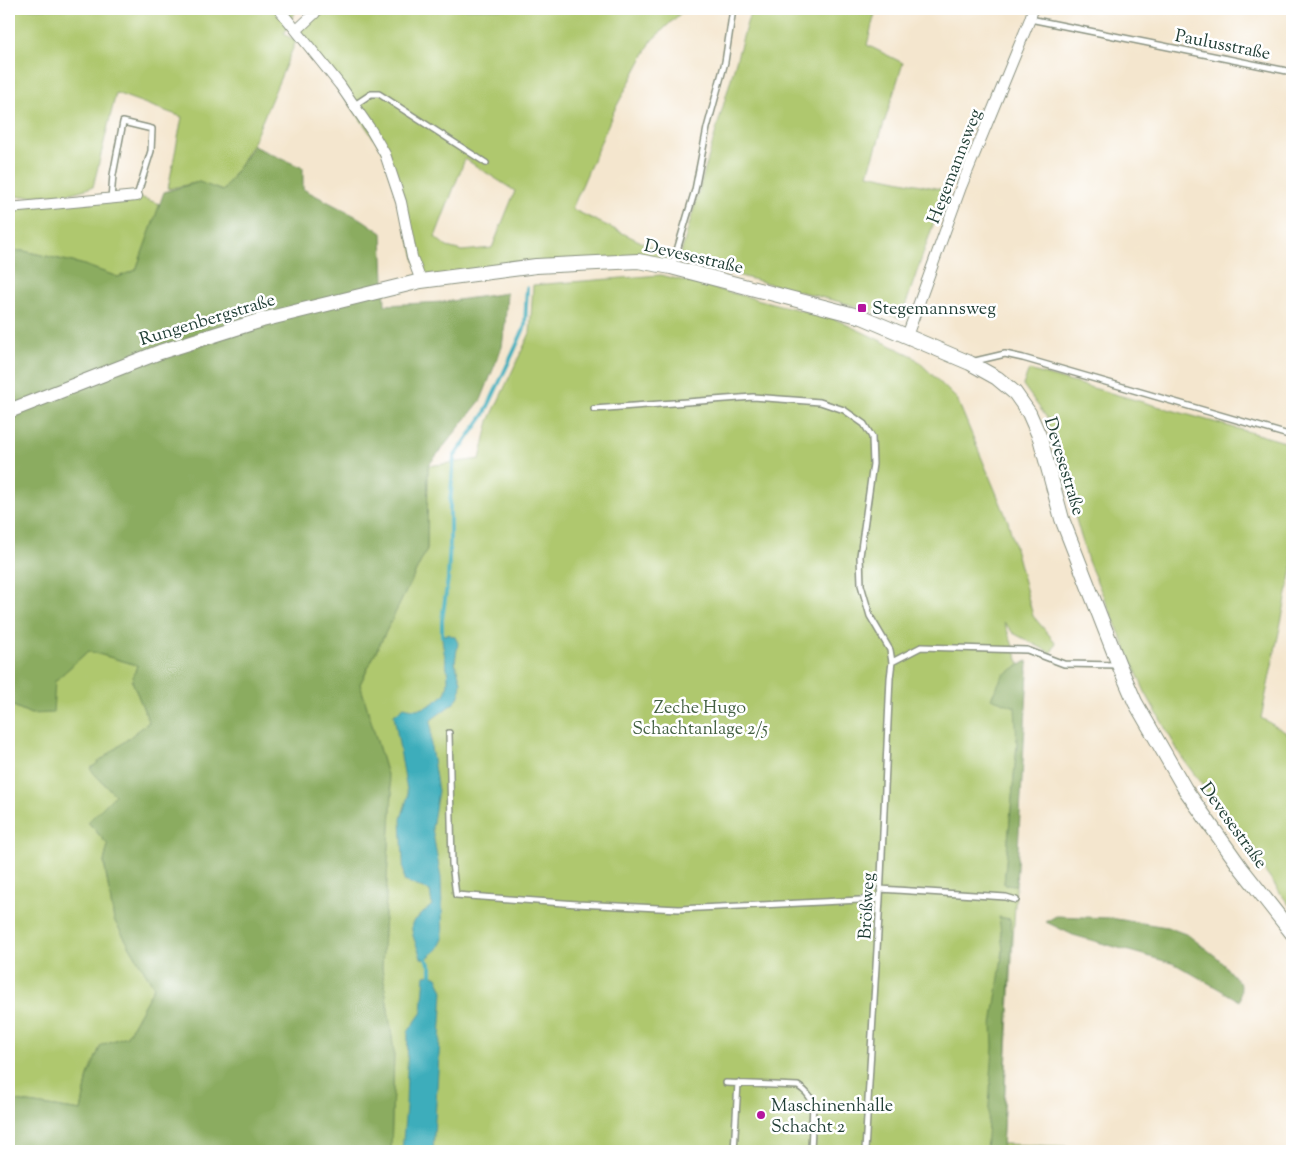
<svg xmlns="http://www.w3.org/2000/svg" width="1301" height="1160" font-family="'Sorts Mill Goudy',serif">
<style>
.green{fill:#afc86e;stroke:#678251;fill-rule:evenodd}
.forest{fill:#8bac61;stroke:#55744a}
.water{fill:#3eadbb;stroke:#2e7578}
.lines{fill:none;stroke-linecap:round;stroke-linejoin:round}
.stream{stroke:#3eadbb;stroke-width:4}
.lane-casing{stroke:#8a9281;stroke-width:8}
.street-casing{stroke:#8a9281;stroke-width:12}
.secondary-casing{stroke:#8a9281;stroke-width:16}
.lane{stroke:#fff;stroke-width:5}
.street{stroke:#fff;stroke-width:10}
.secondary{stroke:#fff;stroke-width:14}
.poi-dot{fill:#b5179e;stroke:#fff;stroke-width:2}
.labels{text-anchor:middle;stroke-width:5;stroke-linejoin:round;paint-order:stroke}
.street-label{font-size:18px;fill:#1f3d34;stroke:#fff}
.poi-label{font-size:18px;fill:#1f3d34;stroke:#fff;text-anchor:start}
.park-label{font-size:18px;fill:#436042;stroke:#fff}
</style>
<rect width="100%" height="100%" fill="#fff"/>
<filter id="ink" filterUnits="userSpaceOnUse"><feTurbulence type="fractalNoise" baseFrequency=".02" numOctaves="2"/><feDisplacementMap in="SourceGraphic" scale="10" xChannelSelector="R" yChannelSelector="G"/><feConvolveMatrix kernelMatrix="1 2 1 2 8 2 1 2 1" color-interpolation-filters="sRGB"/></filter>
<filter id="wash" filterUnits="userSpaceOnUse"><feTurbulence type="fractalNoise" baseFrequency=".0096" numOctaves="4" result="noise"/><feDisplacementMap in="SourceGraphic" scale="20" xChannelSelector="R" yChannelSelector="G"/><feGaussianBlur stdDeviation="1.12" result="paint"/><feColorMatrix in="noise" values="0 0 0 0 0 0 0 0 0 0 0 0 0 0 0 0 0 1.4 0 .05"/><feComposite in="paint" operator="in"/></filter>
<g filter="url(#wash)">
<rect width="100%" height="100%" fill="#f4e6ce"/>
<!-- green -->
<path class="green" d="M9,9H297L284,34L296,41L252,145L223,192L199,182L168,189L182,117L116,93L93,187L68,194L9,197Z
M316,9H685L652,40L614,111L572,209L679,260L751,9H876L867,45L903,63L868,174L945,190L901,318L679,260L673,264L604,262L421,281L385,154L297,30ZM465,159L515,191L492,248L462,251L447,247L435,237Z
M137,196L160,204L136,270L118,277L81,264L24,251H9V208Z
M661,275L835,319L913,356L957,399L1008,521L1033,616L1056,643L1051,653L1013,633L1004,622L1022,670L1017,744L1004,884L1016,885L1002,1144L1199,1151H391L394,1052L382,967L392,792L360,684L427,549L428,466L480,459L489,421L530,333L533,285Z
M1029,370L1292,444V570L1261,718L1292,736V909L1181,756L1145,692L1088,561L1047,418L1023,385Z
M88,651L137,665L132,681L149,722L90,769L115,795L88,822L108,845L104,862L114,920L154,987L127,1036L101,1045L88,1076L81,1111L9,1100V704L31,714L55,681Z"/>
<!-- forest -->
<path class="forest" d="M253,146L303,168V189L363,220L382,233L385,305L443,302L507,293L505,324L502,347L481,400L428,466L427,549L360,684L392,792L382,967L394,1052L391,1151H9V1100L81,1111L88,1076L101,1045L127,1036L154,987L114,920L104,862L108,845L88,822L115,795L90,769L149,722L132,681L137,665L88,651L55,681L53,713L31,714L9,704V251H24L81,264L118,277L136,270L164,192L199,182L223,191Z
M1027,661L1028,672L1016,885L1004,884L1017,744L1015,707L991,698L1003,675Z
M1056,916L1110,918L1167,927L1188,935L1218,958L1241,985L1240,1001L1175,964L1073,935L1046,922Z
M999,917L1010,919L1012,931L1002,1151H986L993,1047L992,1025L1003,950Z"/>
<!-- water -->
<path class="water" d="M448,634L455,637L458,643L455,662L461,682L460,694L455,702L431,720V747L438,791L432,828L441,878L443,939L438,949L426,959L421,958C418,947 410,934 412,923L432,905L430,891L404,881L401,819L408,796L394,715L404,707C415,710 423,710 433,703C437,700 443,697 445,693C453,680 442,651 442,636Z
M431,974L437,977L443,991L433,1151H402L406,1107L408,1032L422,1012L425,975Z"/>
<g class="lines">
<!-- stream -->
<path class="stream" d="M442,636V620L448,579L450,540V504L454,457L484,415L513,353L525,326L527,288
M426,959L431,967V974"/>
</g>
</g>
<g filter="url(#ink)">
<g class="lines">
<!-- lane casing -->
<g class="lane-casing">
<path id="lane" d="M1030,19L1292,72
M353,106L371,94H379L486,163
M111,199L113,175L123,122L152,129L151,151L137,196
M672,267L695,190L707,128L725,62L733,9
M975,361L1005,354L1023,358L1292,436
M594,409L753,397L820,402L844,410L864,424L872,437L873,464L860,556L861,585L870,616L890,650L892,662L890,678L880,899L865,1151
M892,662L921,647L1027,650L1064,664L1118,665
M449,733L452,864L456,895L577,904L679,909L880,899
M880,889L1006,897L1016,900
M726,1083L798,1086C806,1091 809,1095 813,1103L811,1151
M734,1151L738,1083"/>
</g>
<!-- street casing -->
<g class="street-casing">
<path id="street" d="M279,9L340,85L371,130L385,154L401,202L412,257L421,281
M297,30L315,13L316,9
M9,208L137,196
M907,336L961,187L1030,19L1033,9"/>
</g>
<!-- secondary casing -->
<g class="secondary-casing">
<path id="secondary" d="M9,411L160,352L262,320L421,281L536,266L638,261L671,267L862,317L970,363L997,378L1015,393L1029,413L1040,438L1062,519L1119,665L1135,702L1185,789L1241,868L1292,933"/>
</g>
<!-- lane -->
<use href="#lane" class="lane"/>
<!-- street -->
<use href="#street" class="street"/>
<!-- secondary -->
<use href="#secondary" class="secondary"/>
</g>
</g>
<!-- markers -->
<g class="poi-dot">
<rect x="857" y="303" width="10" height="10" rx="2.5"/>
<circle cx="761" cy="1115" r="5"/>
</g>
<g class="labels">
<!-- street labels -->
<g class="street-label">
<text transform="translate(1223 44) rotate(11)" y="6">Paulusstraße</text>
<text transform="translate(954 166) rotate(-69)" y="6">Hegemannsweg</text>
<text transform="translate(694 256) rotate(13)" y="6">Devesestraße</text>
<text transform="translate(207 319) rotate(-17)" y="6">Rungenbergstraße</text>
<text transform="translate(1065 466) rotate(73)" y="6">Devesestraße</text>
<text transform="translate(1234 825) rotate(54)" y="6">Devesestraße</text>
<text transform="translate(866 906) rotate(-87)" y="6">Brößweg</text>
</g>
<!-- poi labels -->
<g class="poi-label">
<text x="872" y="314">Stegemannsweg</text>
<text x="771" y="1111">Maschinenhalle<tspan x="771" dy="21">Schacht 2</tspan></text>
</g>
<!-- park labels -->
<g class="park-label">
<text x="700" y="713">Zeche Hugo<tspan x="700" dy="21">Schachtanlage 2/5</tspan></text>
</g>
</g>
<!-- margin -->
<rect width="1301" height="1160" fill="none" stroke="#fff" stroke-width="30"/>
</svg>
